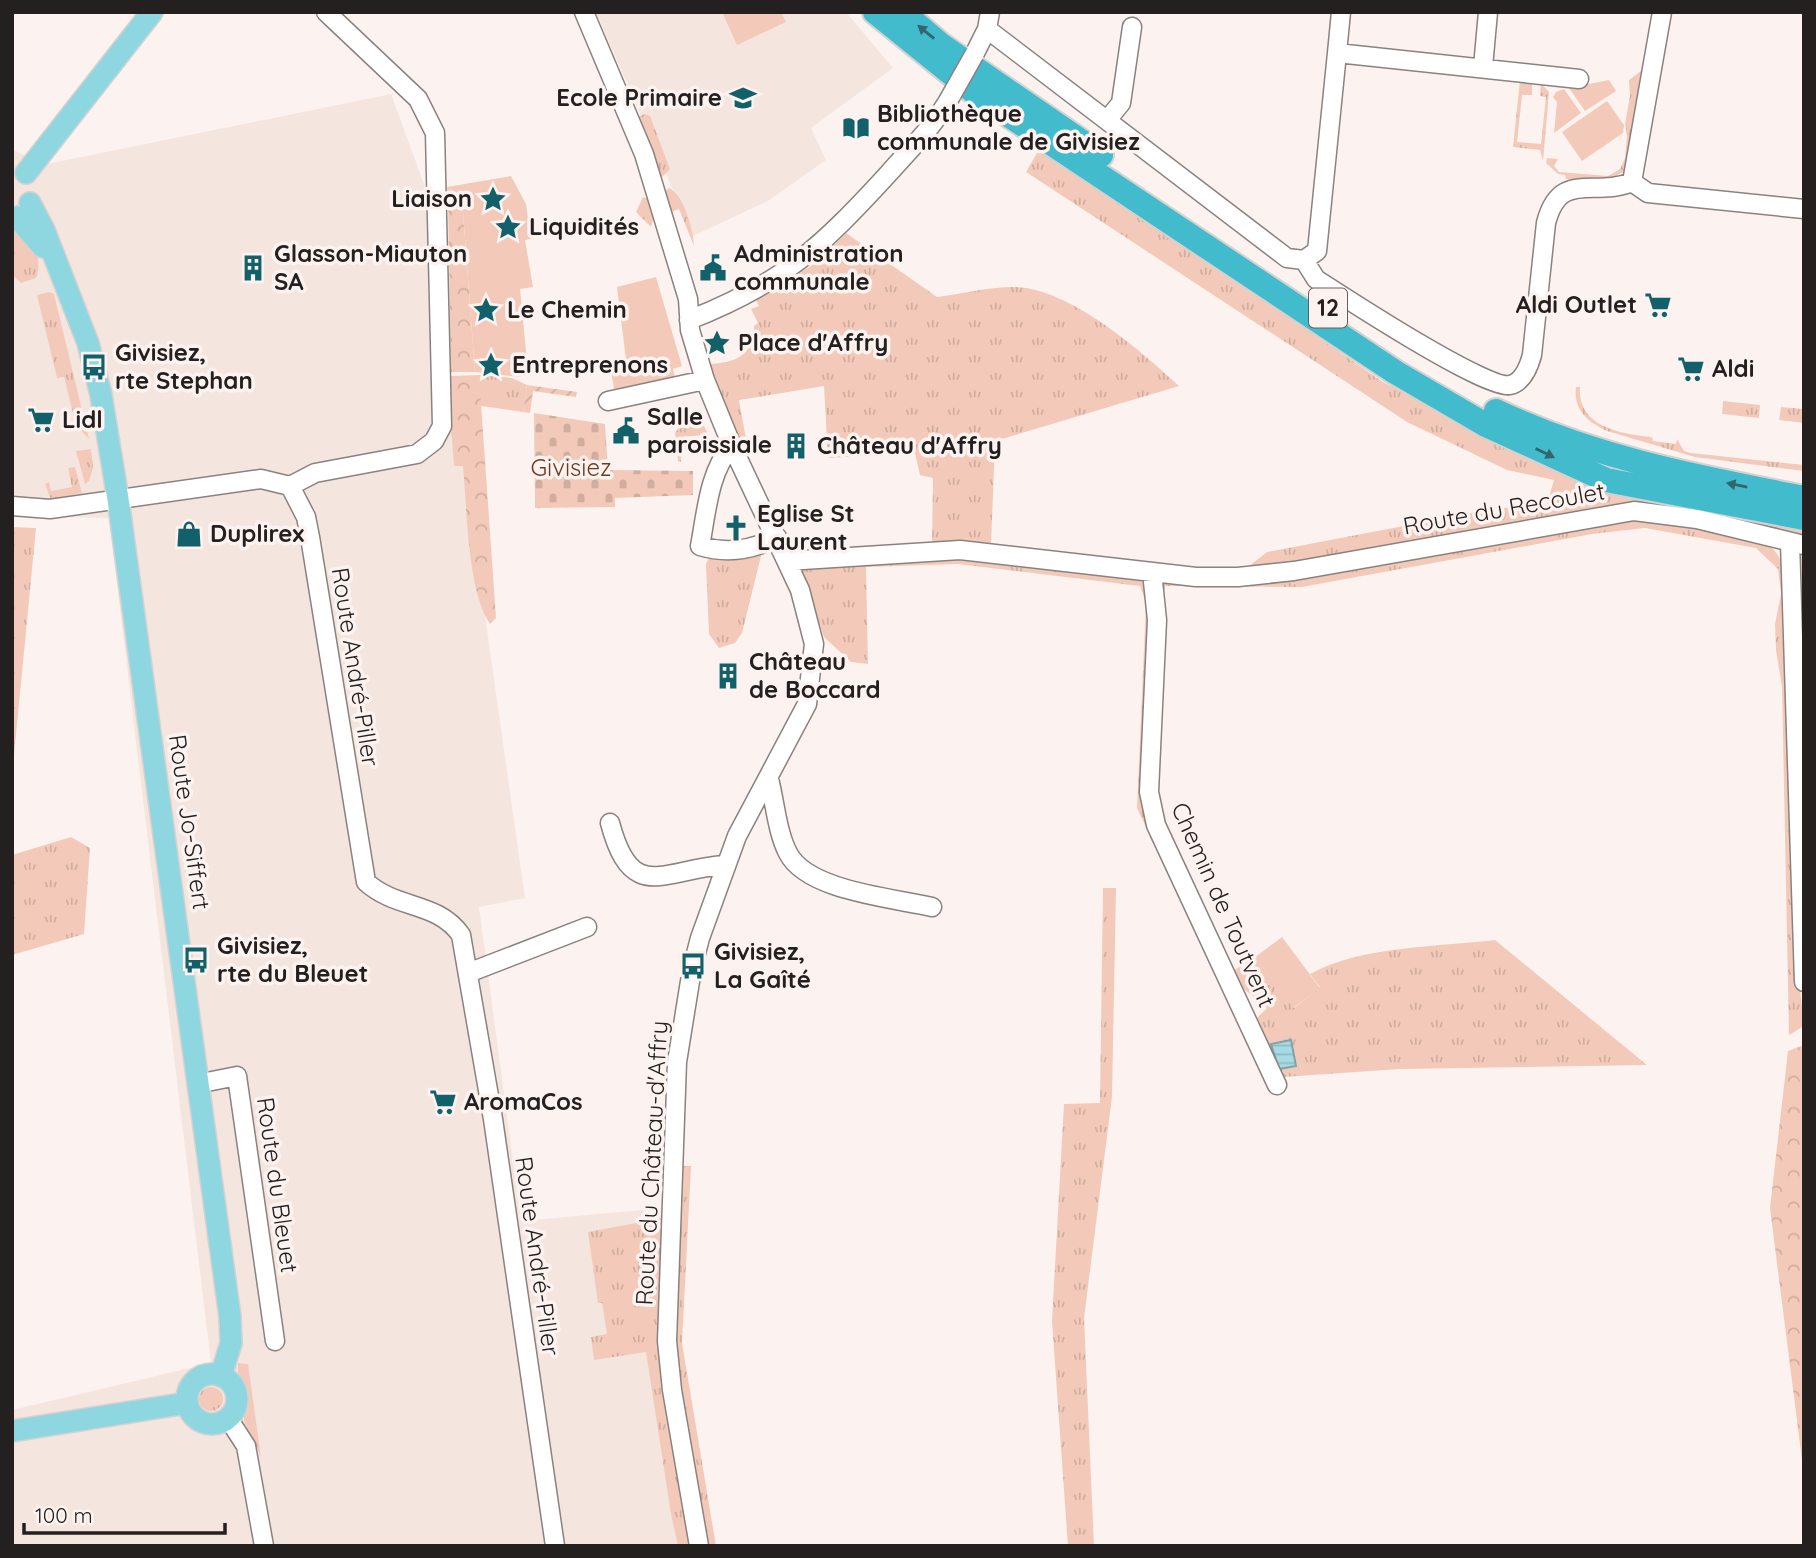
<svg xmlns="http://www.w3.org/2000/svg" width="1816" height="1558" font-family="Quicksand,sans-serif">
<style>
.built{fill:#f5e5df}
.grass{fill:url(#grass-tufts)}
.forest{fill:url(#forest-crowns)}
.cemetery{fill:url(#cemetery-stones)}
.park{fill:#f3cab9}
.garden{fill:url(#garden-furrows)}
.water{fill:url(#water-rules);stroke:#7fa3a8;stroke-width:2}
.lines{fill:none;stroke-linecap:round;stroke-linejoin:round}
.minor-casing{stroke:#8a827f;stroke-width:21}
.major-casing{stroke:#d3d2d2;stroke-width:24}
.highway-casing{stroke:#d3d2d2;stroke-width:28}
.minor{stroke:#fff;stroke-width:18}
.major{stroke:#8ed7e0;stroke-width:21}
.highway{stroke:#42bccc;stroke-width:24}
.minor-bridge-casing{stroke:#8a827f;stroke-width:21;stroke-linecap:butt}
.minor-bridge{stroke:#fff;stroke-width:18}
.oneway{fill:#31666d}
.labels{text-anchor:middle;stroke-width:7;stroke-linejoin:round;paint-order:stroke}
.shield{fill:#fcf3f0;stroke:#645f5e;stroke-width:2}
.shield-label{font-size:23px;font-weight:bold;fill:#23201f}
.poi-label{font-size:24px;font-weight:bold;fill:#23201f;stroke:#fcf3f0;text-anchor:start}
.park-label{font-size:24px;fill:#6e3821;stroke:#fcf3f0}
.street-label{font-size:24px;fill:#23201f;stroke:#fcf3f0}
</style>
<defs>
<pattern id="grass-tufts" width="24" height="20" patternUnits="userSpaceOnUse" patternTransform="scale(1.75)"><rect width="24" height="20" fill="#f3cab9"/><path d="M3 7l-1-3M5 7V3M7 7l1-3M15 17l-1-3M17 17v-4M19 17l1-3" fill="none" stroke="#d0ad9f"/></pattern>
<pattern id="forest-crowns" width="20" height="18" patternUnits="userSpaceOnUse" patternTransform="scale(1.75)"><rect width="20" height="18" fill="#f3cab9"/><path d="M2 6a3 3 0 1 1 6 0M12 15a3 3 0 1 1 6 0" fill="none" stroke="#d0ad9f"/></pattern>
<pattern id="cemetery-stones" width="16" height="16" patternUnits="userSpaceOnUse" patternTransform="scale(1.75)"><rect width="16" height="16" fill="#f3cab9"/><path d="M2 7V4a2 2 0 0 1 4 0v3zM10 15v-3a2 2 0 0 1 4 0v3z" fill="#d0ad9f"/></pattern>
<pattern id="garden-furrows" width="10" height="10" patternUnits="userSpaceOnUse" patternTransform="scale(1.75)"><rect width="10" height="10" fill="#f3cab9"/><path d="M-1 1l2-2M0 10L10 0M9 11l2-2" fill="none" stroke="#d0ad9f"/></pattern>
<pattern id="water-rules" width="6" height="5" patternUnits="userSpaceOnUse" patternTransform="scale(1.75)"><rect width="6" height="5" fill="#a7dbe3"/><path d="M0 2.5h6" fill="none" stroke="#8fbcc2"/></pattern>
</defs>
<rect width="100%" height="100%" fill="#fcf3f0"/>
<!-- built -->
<path class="built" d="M596,12H846L893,68L811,128L826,160L768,201L693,236Z
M391,94L424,184L525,898L479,907L521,1221L675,1207L661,1342L700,1546H12V1410L211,1363L109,518L12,516V150L47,164Z"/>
<!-- grass -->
<path class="grass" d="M1646,67L1624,172L1603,182L1566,179L1565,175L1558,174L1546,163L1547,158L1558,159L1554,166L1559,172L1608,176L1620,169L1625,158L1627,135L1625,124L1630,96L1629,80Z
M1520,80L1532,81V95H1522L1517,142L1541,144L1546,97L1540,96L1541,83L1549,92L1543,161L1540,150L1513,147Z
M645,114L650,116L670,169L661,178L637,117Z
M1041,146L1383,382L1599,487L1804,529V541L1594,511L1244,570L1267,552L1498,508L1546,507L1554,480L1507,470L1407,422L1026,172Z
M669,188C685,195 694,234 694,246L679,209L671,212L664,192Z
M643,197L649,199L654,217L651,227L636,212Z
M12,230C32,238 44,257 36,278L21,283L12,275Z
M846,233L937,297C961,294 988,287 1013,287C1068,287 1140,350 1179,386L995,441L991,546L932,545L933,478L920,475L915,453L828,458L824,386L739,400L746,439L737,440L709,364C736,363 754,355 754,326L758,323L751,309L759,306L756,300L817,262Z
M49,292L54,294L89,439L76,425L64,377L57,378L37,295Z
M479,375L512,378L527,385L523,412L475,405L472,387Z
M1576,387H1580C1577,427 1622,434 1652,437L1653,441L1676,444L1677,439L1684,451L1691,453L1804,465V471L1695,457L1607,431C1588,422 1573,410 1576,387Z
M1723,401L1760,405L1759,418L1722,414Z
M1781,407L1804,409V423L1779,420Z
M703,424L707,432L704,435L680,437L681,462L678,461L675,433L680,426Z
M91,449L93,468L89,481L85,484L76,451Z
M75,467L82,493L51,500L45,484L49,482L51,491L72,487L68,468Z
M1635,518C1665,521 1752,528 1773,549C1777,553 1780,559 1782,563L1799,979L1804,1026L1789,1035L1782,687L1776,650L1775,624L1781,594L1778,569L1756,548L1645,528L1592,534L1302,587L1165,586L1159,621V582H1193Z
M12,527L36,528L12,776Z
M758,550L762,552L742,633L735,643L719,648L709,634L706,564L709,558Z
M1804,552V772L1798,559Z
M941,556L1134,575L1141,580L1151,597L1145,792L1171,868L1167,872L1137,808L1146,603L1140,586L958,564L866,567L868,664L851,662L824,637L802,571L805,565Z
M71,837L90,848L84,934L12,955V855Z
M1103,888H1116L1112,1097L1084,1318L1094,1546H1068L1052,1321L1064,1104L1100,1103Z
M1495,940L1647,1065L1400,1069L1283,1077L1278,1073L1256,1019L1267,1008L1234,981L1230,973L1255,957L1294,1008L1320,987L1310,974C1361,946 1437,947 1495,940Z
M677,1166H691L682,1343L716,1546H705L674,1345Z
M663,1218L694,1546H678L671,1514L646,1352L594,1360L591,1337L607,1334L602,1303H598L588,1232Z
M238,1363L248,1364L261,1457L244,1421V1392L238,1377Z
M199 1399a12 12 0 1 1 24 0a12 12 0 1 1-24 0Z"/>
<!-- forest -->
<path class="forest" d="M448,202L463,212L475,372H451Z
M479,375L496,618L490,624C467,590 467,508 463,466H454L448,386L451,385V376Z
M14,534L21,547L12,640V535Z
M1804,1045V1476L1770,1208L1788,1051Z"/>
<!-- cemetery -->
<path class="cemetery" d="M534,413L605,424L608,470L693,471V495L615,498V507L535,508Z"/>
<!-- park -->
<path class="park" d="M722,12H781L786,22L737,45Z
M1609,80L1616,91L1585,111L1569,88Z
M1564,89L1581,113L1554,133L1557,102L1553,97L1556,92Z
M1607,101L1624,125L1623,133L1582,161L1562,132Z
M511,176L526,204L531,239L525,240L533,287L520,289L528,372L520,377L475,372L463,212L448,202L447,187Z
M656,277L682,366L673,369L675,377L614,389L611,371L627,368L617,287Z
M1282,937L1320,988L1293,1008L1255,957Z"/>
<!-- garden -->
<path class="garden" d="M527,385L577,392L576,397L533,391L530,413L523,412Z"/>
<!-- water -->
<path class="water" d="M1291,1040L1296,1066L1279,1069L1271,1044Z"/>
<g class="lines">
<!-- minor casing -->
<g class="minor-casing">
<path id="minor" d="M584,12L644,154L688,299L690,330L705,380L732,446L800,590L814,644L807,704L737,836L700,938L692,969L677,1062L667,1341L672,1390L699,1546
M987,29L1287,258L1304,260L1317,251L1337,53L1579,79
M1337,53L1341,12
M974,55L987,29L990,12
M1483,67L1488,12
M1108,119L1121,103L1132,27
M1632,182L1648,193L1804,209
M1304,260L1316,279C1344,297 1486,390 1510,385C1523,382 1529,366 1532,355L1546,223C1560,169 1594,198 1632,182L1662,12
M689,320C784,283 822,246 889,173C911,148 936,124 952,94
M608,401L705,380
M732,446C709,470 706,515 700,546C727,554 753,550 777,537
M290,486L315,473L417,454L434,441L442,426L435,133L418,99L326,12
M12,506L50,509L261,479L290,486L306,517L310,537L366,882C397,910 437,901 461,935L493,1119L555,1546
M1790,542L1804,982
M787,561L960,550L1196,577H1238L1294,571L1634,511L1697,519L1804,545
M1152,572L1157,620L1149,792L1156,825L1277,1085
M769,779C775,802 777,832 788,853C807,891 894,898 932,907
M610,823C632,905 663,869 725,865
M468,973L587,927
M197,1084L237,1076L275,1341
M228,1418L246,1446L264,1546"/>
</g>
<!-- major casing -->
<g class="major-casing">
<path id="major" d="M26,173L152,12
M30,203L44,230L88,343L101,395L118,499L230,1317L231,1343L221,1376
M17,217L43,247
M187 1399a25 25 0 1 1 50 0a25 25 0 1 1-50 0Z
M12,1431L187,1403"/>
</g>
<!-- highway casing -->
<g class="highway-casing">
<path id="highway" d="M875,12L974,92L1395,372L1484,424L1606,480L1804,518
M902,12L941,45L1101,155
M1496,411C1595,458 1697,477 1804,498"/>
</g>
<!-- minor -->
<use href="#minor" class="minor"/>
<!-- major -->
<use href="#major" class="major"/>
<!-- highway -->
<use href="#highway" class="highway"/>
<!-- minor-bridge casing -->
<g class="minor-bridge-casing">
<path id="minor-bridge" d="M952,94L974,55"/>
</g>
<!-- minor-bridge -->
<use href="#minor-bridge" class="minor-bridge"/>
</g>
<!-- one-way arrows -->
<defs><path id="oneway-solid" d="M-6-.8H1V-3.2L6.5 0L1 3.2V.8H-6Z" transform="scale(1.75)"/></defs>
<g class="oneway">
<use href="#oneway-solid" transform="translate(926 32) rotate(-141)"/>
<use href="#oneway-solid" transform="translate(1545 453) rotate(26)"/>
<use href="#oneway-solid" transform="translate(1737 485) rotate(-169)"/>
</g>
<!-- icons -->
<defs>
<g id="school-bare" transform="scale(2.1)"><path d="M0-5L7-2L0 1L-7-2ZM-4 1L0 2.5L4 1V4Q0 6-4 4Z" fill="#11606a" stroke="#fcf3f0" stroke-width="2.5" paint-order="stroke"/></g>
<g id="library-bare" transform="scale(2.1)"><path d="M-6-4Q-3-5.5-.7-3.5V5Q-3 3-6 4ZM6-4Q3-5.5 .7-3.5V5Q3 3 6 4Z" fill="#11606a" stroke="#fcf3f0" stroke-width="2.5" paint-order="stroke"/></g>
<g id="sight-bare" transform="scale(2.1)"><path d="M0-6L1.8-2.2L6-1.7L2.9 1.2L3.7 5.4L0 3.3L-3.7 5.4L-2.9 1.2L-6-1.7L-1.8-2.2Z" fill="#11606a" stroke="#fcf3f0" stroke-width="2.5" paint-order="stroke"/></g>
<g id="building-bare" transform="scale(2.1)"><path d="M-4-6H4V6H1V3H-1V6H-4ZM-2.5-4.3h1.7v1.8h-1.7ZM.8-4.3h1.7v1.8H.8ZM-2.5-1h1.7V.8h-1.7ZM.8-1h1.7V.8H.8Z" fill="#11606a" stroke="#fcf3f0" stroke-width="2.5" paint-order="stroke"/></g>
<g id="civic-bare" transform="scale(2.1)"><path d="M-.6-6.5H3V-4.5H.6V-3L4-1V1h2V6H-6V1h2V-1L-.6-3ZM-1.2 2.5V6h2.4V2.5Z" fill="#11606a" stroke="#fcf3f0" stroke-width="2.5" paint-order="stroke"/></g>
<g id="supermarket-bare" transform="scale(2.1)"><path d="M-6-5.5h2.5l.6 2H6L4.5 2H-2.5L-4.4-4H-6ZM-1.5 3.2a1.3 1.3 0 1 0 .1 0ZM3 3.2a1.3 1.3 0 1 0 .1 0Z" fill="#11606a" stroke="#fcf3f0" stroke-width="2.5" paint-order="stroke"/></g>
<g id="bus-bare" transform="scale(2.1)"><path d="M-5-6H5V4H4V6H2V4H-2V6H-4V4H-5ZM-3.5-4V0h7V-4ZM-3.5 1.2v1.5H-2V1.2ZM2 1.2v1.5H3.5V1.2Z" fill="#11606a" stroke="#fcf3f0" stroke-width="2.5" paint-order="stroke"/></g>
<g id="church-bare" transform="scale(2.1)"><path d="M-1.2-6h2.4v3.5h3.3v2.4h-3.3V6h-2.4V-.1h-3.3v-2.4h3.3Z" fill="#11606a" stroke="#fcf3f0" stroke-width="2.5" paint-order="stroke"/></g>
<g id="shop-bare" transform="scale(2.1)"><path d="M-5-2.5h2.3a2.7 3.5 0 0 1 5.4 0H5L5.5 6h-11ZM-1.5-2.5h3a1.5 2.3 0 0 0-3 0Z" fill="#11606a" stroke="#fcf3f0" stroke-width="2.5" paint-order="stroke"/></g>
</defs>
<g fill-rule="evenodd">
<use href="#school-bare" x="743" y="98"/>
<use href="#library-bare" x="856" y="128"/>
<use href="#sight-bare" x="493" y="199"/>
<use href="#sight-bare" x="508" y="227"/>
<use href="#building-bare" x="253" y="268"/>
<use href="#civic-bare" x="713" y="268"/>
<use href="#supermarket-bare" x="1658" y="305"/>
<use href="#sight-bare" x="486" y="310"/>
<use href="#sight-bare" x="717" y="343"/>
<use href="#sight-bare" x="491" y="365"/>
<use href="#bus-bare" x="94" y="367"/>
<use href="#supermarket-bare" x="1691" y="369"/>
<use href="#supermarket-bare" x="41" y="420"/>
<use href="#civic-bare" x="626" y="431"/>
<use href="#building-bare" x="796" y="446"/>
<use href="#church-bare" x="736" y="528"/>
<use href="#shop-bare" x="189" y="534"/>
<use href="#building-bare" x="728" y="676"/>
<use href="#bus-bare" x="196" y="960"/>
<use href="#bus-bare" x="693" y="966"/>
<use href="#supermarket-bare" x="443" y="1102"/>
</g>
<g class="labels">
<!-- shield labels -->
<rect class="shield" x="1309" y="288.5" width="38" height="39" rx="5"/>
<g class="shield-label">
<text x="1328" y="316">12</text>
</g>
<!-- poi labels -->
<g class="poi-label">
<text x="722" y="106" text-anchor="end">Ecole Primaire</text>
<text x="877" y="122">Bibliothèque<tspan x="877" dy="28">communale de Givisiez</tspan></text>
<text x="472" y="207" text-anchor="end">Liaison</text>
<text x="529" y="235">Liquidités</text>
<text x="274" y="262">Glasson-Miauton<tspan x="274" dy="28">SA</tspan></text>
<text x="734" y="262">Administration<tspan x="734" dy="28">communale</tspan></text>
<text x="1637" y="313" text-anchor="end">Aldi Outlet</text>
<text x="507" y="318">Le Chemin</text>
<text x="738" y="351">Place d'Affry</text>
<text x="115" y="361">Givisiez,<tspan x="115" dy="28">rte Stephan</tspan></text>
<text x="512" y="373">Entreprenons</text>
<text x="1712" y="377">Aldi</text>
<text x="647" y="425">Salle<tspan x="647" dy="28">paroissiale</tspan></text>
<text x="62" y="428">Lidl</text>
<text x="817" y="454">Château d'Affry</text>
<text x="757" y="522">Eglise St<tspan x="757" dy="28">Laurent</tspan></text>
<text x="210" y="542">Duplirex</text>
<text x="749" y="670">Château<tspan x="749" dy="28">de Boccard</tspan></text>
<text x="217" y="954">Givisiez,<tspan x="217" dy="28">rte du Bleuet</tspan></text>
<text x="714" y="960">Givisiez,<tspan x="714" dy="28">La Gaîté</tspan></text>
<text x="464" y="1110">AromaCos</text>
</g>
<!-- park labels -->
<g class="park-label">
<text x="571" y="476">Givisiez</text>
</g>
<!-- street labels -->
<g class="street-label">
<text transform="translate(1504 509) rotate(-10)" y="8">Route du Recoulet</text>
<text transform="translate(355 667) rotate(81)" y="8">Route André-Piller</text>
<text transform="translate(189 822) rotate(82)" y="8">Route Jo-Siffert</text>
<text transform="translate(1223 905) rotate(66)" y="8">Chemin de Toutvent</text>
<text transform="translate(652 1163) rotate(-87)" y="8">Route du Château-d'Affry</text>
<text transform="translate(277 1185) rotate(82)" y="8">Route du Bleuet</text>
<text transform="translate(537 1256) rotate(82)" y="8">Route André-Piller</text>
</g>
</g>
<!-- border -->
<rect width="1816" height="1558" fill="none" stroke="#23201f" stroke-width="28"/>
<!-- scale -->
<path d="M24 1523v10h201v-10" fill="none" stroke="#23201f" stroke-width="3.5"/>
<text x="35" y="1523" font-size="21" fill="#23201f" stroke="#fcf3f0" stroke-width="5" paint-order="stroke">100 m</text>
</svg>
